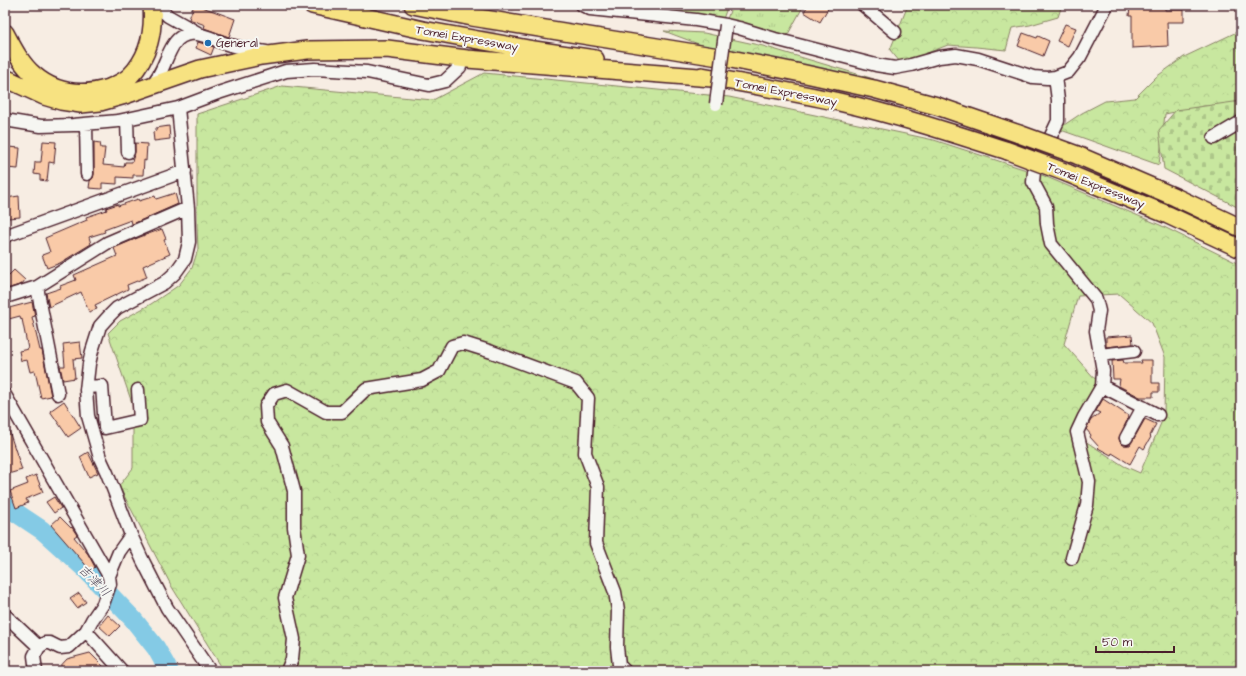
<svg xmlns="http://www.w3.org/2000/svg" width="1246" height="676" font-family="'Architects Daughter','Klee One',sans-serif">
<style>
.grass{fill:url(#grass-tufts);stroke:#898365}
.forest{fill:url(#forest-crowns);stroke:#898365;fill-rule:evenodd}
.cemetery{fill:url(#cemetery-stones);stroke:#898365}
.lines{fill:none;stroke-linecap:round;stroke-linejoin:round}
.river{stroke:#84cae5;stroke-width:19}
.building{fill:#f9caa8;stroke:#4a1f2b}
.minor-tunnel{stroke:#d4c4be;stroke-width:12;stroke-dasharray:12 6;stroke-linecap:butt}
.minor-casing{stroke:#4a1f2b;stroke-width:15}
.highway-casing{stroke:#4a1f2b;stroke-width:20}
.minor{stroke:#f6f6f2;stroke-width:12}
.highway{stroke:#f7e281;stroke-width:17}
.minor-bridge-casing{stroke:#4a1f2b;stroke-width:15;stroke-linecap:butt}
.highway-bridge-casing{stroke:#4a1f2b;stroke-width:20;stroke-linecap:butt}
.minor-bridge{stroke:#f6f6f2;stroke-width:12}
.highway-bridge{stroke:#f7e281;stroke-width:17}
.poi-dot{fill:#1f6fb2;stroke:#f6f6f2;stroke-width:1.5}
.labels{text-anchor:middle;stroke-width:4;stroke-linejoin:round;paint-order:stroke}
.street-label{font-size:12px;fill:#4a1f2b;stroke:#f6f6f2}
.poi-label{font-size:12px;fill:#4a1f2b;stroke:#f6f6f2;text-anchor:start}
.water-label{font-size:13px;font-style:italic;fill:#5b5263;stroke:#f6f6f2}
</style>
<defs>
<pattern id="grass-tufts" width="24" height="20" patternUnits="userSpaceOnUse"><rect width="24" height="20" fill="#c8e79f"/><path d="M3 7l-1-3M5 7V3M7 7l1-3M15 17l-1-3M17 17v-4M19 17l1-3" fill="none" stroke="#adc689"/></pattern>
<pattern id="forest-crowns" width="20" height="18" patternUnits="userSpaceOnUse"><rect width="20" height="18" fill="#c8e79f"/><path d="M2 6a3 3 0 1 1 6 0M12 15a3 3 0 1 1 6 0" fill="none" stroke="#adc689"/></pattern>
<pattern id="cemetery-stones" width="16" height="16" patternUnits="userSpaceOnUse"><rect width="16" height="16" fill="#c8e79f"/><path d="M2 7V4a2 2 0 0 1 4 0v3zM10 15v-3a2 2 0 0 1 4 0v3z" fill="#adc689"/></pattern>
</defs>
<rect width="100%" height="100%" fill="#f7ede3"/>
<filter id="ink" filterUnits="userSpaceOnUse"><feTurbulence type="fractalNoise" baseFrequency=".025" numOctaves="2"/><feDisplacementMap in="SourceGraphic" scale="8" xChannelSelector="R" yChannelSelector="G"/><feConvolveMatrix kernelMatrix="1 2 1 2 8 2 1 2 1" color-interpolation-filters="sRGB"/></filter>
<g filter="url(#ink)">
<!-- grass -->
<path class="grass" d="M627,5H728L723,19L628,7Z
M732,5H804L787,36L726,22Z"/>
<!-- forest -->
<path class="forest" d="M908,5H1062L1058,17L1030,25L1012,28L1006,50L976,47L948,45L917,57L900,62L890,50Z
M1241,30V104L1204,106L1165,114L1159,165L1058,129L1082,113L1105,101L1135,98L1156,77L1184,57Z
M664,31L704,33L763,46L874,79L873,82L809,67L701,45Z
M484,73L729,97L934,140L1042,175L1160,225L1241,265V671H224L172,587L119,486L133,468V406L108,333L120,321L151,304L179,285L192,268L198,249L197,226V114L282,86L433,100ZM1119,294L1152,323L1165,357L1164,416L1140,473L1124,466L1074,434L1090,394L1097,381L1064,344L1078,296Z"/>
<!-- cemetery -->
<path class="cemetery" d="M1241,101V209L1164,169L1159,130L1176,110Z"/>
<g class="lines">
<!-- river -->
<path class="river" d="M5,504L9,508L42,530L84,568L133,619L156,648L169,671"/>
</g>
<!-- building -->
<path class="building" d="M194,5H197L235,19L229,37L204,28L205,25L189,19Z
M808,5H830L820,22L804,12Z
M1136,5H1165V10H1184V22H1167L1168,46L1132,48V16H1129L1130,6H1136Z
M1065,24L1076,28L1068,46L1057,41Z
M1023,33L1037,38L1038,36L1049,41L1043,56L1018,46Z
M198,42L214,47L211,55L196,48Z
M169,126L170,139L154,141L153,132L156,131V128Z
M43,141L56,142L54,163L49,162L47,181L40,180V175L34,174L35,162H41Z
M94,142L100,143L101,148H105L103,165L124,167L125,162H132L133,158L135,152V143L147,144L146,161L144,160L143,175H133V178L117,177V184L102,183V189L89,188L90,181L93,178L94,174Z
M8,147L20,148L18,169L6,168Z
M175,193L178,204L135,223L132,224L131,220L104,230L105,232L89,237L91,244L60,263L47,268L42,255L50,252L45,238L87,220L86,217L107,210L106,208L118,204V206L138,199L139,201L155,196L156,199Z
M19,196L20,217L8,218L6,198Z
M162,229L166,239L164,240L170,254L143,266L147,277L127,285L128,289L95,305L97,309L89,312L81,292L49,307L46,293L61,288L60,286L76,280L74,275L117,256L114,248L140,237Z
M14,270L25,280L22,284L7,289L5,287V271L9,275Z
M32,302L35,316L32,317L40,350H42L51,396L41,398L35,371L30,372L27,360L21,361L19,351L28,349L22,319L21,320L20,316L5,320V309Z
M1132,335L1133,344L1106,347V337Z
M80,342L82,358L73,359L75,378L63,380L60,366H65L63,344Z
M1123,360L1124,363H1142L1141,360H1152V383H1159V392H1153V397H1140L1119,386L1120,379H1113L1112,361Z
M1103,399L1129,416L1119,438L1120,442L1123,445H1130L1132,442L1145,419L1156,424L1150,436L1151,437L1144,449L1140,446L1130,464L1112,453L1111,455L1098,448L1099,447L1090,437L1091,435L1086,429L1091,420L1100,413L1096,411Z
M64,401L81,428L68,437L50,411Z
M5,422H6L22,470L8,474L5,466Z
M88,452L98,473L89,477L80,457Z
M36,475L43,492L26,499L28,503L16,508L10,491L28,484L26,479Z
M54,497L61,508L54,513L46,502Z
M60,517L71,528L72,527L73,529L77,535L74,537L88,554L95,567L91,571L51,525Z
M79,593L86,602L77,608L70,599Z
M108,615L120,626L110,636L99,626Z
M90,653L108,671H56L67,659Z"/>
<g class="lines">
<!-- minor-tunnel -->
<path class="minor-tunnel" d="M463,63L510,5"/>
<!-- minor casing -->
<g class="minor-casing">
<path id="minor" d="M157,5L168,16L198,33
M582,5L590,9L696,20L726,25L739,28L775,39L876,65L895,68L911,65L939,57L956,55L978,59L1033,77L1047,78L1055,77L1068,72L1080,57L1107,5
M863,5L895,32
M1055,77L1058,100V121L1034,172L1033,182L1046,206L1047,224L1051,244L1096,299L1099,311L1096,331L1103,371L1102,386L1084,417L1077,432L1089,482L1087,505L1072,558
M150,86C163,75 165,57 174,44C188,23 212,40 230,45C242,48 254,50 266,52
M178,108L188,208L189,242L185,259L175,273L164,283L117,308L109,316L100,326L92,351L89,364L86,390L88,416L100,458L107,473L131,535L142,559L167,608L210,671
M127,119L128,152
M5,120L41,126L73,125L118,121L178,108L218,93L286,71L315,69L367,72L429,85L445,81L460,67
M86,124L87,174
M1214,138L1241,122
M5,236L185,171
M37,287L58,394
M5,297L37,287L107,243L188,208
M1100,355L1134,351
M1102,386L1158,415
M87,387L102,386L105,428L140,420L138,390
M5,395L109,576
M1126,438L1143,407
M5,615L39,647
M86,631L122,671
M36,671L34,656L39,647L45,643H50L60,648L69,647L86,631L92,620L103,604L110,584L109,576L119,552L131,535
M287,671L292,659L294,639L285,598L298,555L294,527V491L282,446L267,422L266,406L274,394L287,390L326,412H342L366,389L422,380L439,371L452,346L463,343L492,352L576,383L588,398L585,453L598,487L596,543L615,592L618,610L617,647L619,665L625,671"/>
</g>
<!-- highway casing -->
<g class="highway-casing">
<path id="highway" d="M312,5L423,30L534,50L595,59
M413,5L472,17L731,59L801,73L874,89L937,106L1019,134
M5,33C13,48 21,64 34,75C56,94 83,96 109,88C116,85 125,81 130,76C149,57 154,30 152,5
M702,76C748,84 794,92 839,102C897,115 952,133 1008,151
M5,78L44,96L61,101L81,104L100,102L125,95L200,69L261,56L307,50L387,49L467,59L712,78
M1077,155L1175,197L1241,228
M1067,173L1168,215L1241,249"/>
</g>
<!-- minor -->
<use href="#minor" class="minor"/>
<!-- highway -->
<use href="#highway" class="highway"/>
<!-- minor-bridge casing -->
<g class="minor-bridge-casing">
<path id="minor-bridge" d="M716,104L726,25"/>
</g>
<!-- highway-bridge casing -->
<g class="highway-bridge-casing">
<path id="highway-bridge" d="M1019,134L1077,155
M1008,151L1067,173"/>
</g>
<!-- minor-bridge -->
<use href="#minor-bridge" class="minor-bridge"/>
<!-- highway-bridge -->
<use href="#highway-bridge" class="highway-bridge"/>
</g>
</g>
<!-- markers -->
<circle class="poi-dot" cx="208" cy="43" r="4"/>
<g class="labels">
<!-- street labels -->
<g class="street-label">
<text transform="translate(467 38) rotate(10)" y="4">Tomei Expressway</text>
<text transform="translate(786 92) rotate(11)" y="4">Tomei Expressway</text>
<text transform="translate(1096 185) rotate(22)" y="4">Tomei Expressway</text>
</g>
<!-- poi labels -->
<g class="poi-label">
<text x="216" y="47">General</text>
</g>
<!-- water labels -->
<g class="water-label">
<text transform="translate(95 580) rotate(45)" y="5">吉津川</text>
</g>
</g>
<!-- margin -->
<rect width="1246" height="676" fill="none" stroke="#f6f6f2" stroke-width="20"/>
<rect x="10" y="10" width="1226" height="656" fill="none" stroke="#4a1f2b" stroke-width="1.5" filter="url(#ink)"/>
<!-- scale -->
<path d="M1096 646v6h78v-6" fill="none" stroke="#4a1f2b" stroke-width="2"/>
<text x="1102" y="646" font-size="12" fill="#4a1f2b" stroke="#f6f6f2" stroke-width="3" paint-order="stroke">50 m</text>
</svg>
